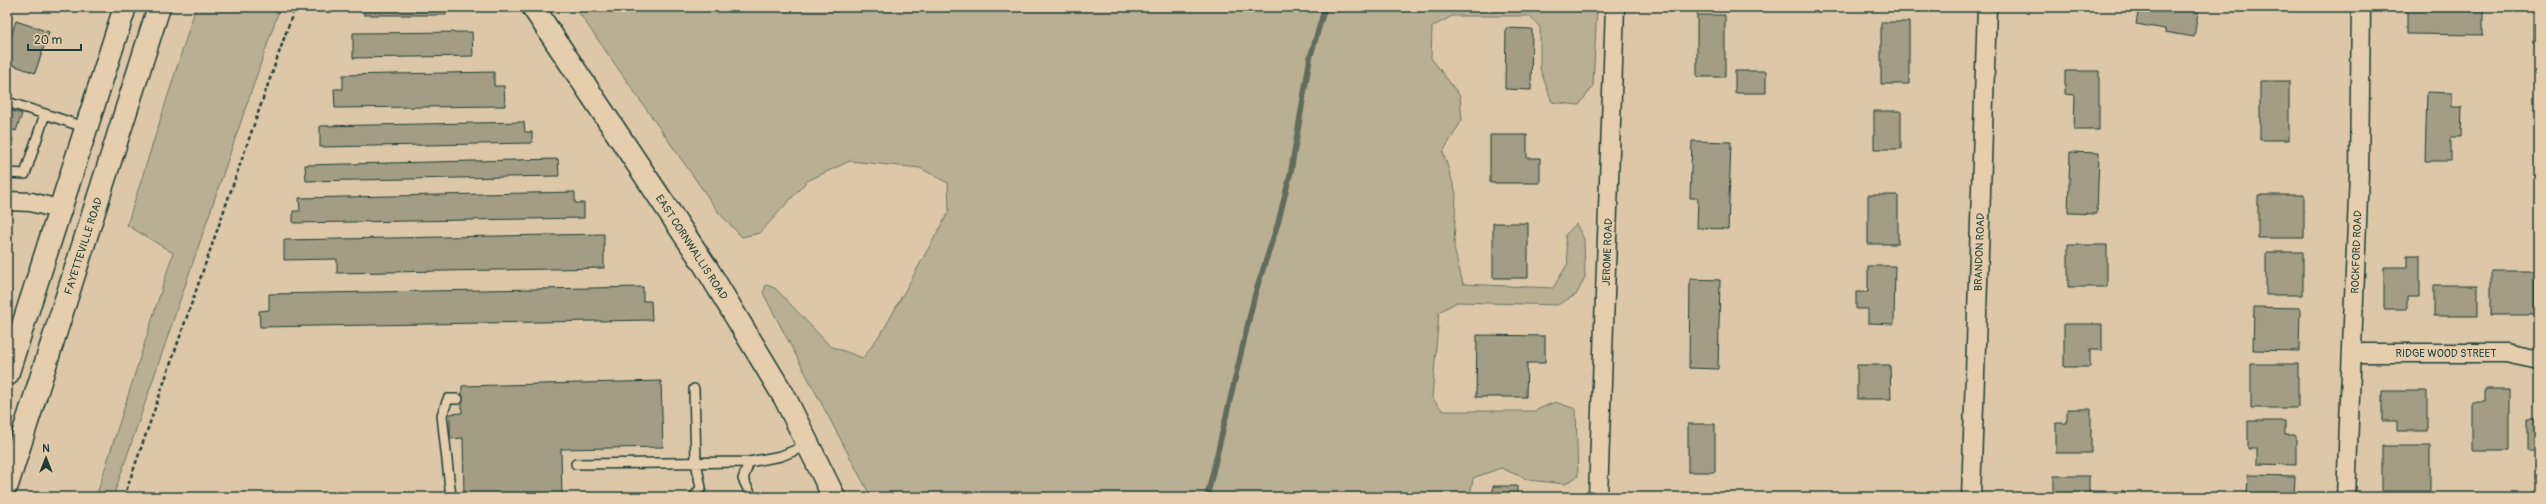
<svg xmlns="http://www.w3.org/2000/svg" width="2546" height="504" font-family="Pangolin,sans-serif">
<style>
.green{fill:#b9af93;stroke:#6c7664}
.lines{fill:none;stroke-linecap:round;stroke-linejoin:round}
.stream{stroke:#606d5c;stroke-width:5.5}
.building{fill:#a29d84;stroke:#1f3d34}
.lane-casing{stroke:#1f3d34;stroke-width:12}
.street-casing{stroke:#1f3d34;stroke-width:21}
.secondary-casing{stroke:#1f3d34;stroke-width:25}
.path{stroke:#1f3d34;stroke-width:2.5;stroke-dasharray:4 3;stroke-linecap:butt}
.lane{stroke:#e4cead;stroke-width:9}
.street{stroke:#e4cead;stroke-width:18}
.secondary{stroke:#e4cead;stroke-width:22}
.labels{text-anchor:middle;stroke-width:3;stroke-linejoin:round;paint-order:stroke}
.street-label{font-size:11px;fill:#1f3d34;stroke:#e4cead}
</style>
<rect width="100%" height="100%" fill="#dcc8a8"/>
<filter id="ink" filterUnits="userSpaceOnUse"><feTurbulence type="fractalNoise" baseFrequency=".025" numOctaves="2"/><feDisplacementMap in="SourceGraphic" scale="8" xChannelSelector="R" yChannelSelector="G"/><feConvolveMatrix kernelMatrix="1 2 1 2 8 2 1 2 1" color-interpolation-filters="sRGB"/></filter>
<g filter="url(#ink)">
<!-- green -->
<path class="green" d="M196,7H280L113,497H96L173,253L127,225Z
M575,7H1597L1593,86L1579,105L1552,102L1540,69V27L1529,16H1452L1432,27L1431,58L1460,96L1462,120L1443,152L1456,193L1454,248L1463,284L1553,288L1568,263L1565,235L1576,224L1584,239L1585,277L1576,295L1557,305L1457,302L1439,312L1432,398L1443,411H1534L1555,402L1576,409L1578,476L1565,484L1529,480L1501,468L1473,478L1470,497H871L763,293L766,285L775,288L830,346L863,358L884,329L949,211L948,183L920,168L850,161L807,181L760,233L742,237L719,213Z"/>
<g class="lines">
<!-- stream -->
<path class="stream" d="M1207,497L1255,294L1278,223L1291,171L1310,58L1325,7"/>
</g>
<!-- building -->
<path class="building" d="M364,7H446V15H364Z
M2139,7H2199L2194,37L2165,32V29L2136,24Z
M2407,7H2483V35L2407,34Z
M2533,14H2539V43H2533Z
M1697,15H1725V77H1697Z
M16,21L49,32L35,73L7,63V48Z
M1881,22H1909V84H1881Z
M1506,28L1532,29L1531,90L1505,89Z
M472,32L473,56L353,58V33Z
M1735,71H1766V93H1735Z
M2065,71H2099V130H2074L2075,95L2065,94Z
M494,72V86H504L505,106L335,108L334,89H343V75Z
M2260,81H2289V140H2260Z
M2427,92L2452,93V107H2462L2461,137H2451V161H2425Z
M7,109L22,114L16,131L7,128Z
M1874,111H1901V149H1874Z
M524,122L525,132H532V143L320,147V126Z
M1490,135H1527V158H1540V183H1490Z
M7,137L13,139L7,159Z
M1692,141L1731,142L1728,229L1697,228L1698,198H1690Z
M2070,152L2099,153L2097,214L2068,213Z
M558,159L559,176L306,181L305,165Z
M575,192V203H584V218L293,223V211H300L299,198Z
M1868,195H1898V244H1868Z
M2258,195H2304V238H2258Z
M1493,223H1528V278H1493Z
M604,234V268L337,273V259L284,260V240Z
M2068,245H2107V287H2068Z
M2266,252H2303V295H2266Z
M2407,255H2420V297H2407V309H2384V267H2407Z
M1868,266H1895L1894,324L1868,323V309H1856V292H1868Z
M2491,271H2535V315H2491Z
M1690,279L1720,280L1718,369L1689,368Z
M2434,285H2478V316H2434Z
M643,287V301H651L652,320L260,327L259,311L269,310V294Z
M2254,307L2300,308L2299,351L2253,350Z
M2064,324H2102V350H2090V367H2064Z
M1477,335L1545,336V363H1527L1526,397H1476Z
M2251,364H2298V408H2251Z
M1857,365H1890L1891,399H1857Z
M661,381L663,447L561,449L562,497H464L463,438L450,439V414L462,413V386Z
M2485,389H2509V450H2472V402H2485Z
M2382,391H2427V431H2397V421H2382Z
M2067,409H2091V453H2056V423H2067Z
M2527,418H2539V451H2527Z
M2248,421H2285V435H2296V465L2257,464V449H2248Z
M1688,424H1715V472H1688Z
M2382,446H2430V491H2382Z
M2248,475L2295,476L2294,497H2247Z
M2054,476H2089V491H2125V497H2054Z
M1493,486H1517V497H1493Z"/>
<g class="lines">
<!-- lane casing -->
<g class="lane-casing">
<path id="lane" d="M7,102L45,114
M7,173L25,174L45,114L87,128
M694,389L696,462L701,488L694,497
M576,464L749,462
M451,497L442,415L448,399H458
M752,497L743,479L749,462L781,456L808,445"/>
</g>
<!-- street casing -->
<g class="street-casing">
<path id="street" d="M7,201L31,202L62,210
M2352,353H2506L2539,360
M1598,497L1615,7
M1971,497L1987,7
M2346,497L2359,173L2361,7"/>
</g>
<!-- secondary casing -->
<g class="secondary-casing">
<path id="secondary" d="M533,7L706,267L785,398L834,497
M7,375L125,7
M7,485L159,7"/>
</g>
<!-- path -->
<path class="path" d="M124,497L295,7"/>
<!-- lane -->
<use href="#lane" class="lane"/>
<!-- street -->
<use href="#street" class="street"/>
<!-- secondary -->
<use href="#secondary" class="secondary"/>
</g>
</g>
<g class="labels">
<!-- street labels -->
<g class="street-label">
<text transform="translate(83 246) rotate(-72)" y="4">FAYETTEVILLE ROAD</text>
<text transform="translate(692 247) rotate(57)" y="4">EAST CORNWALLIS ROAD</text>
<text transform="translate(1607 252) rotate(-88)" y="4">JEROME ROAD</text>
<text transform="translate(1979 252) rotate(-88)" y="4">BRANDON ROAD</text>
<text transform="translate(2356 252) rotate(-88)" y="4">ROCKFORD ROAD</text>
<text x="2446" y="357">RIDGE WOOD STREET</text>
</g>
</g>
<!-- margin -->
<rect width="2546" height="504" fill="none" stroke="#e4cead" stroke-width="24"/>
<rect x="12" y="12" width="2522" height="480" fill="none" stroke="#1f3d34" stroke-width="1.5" filter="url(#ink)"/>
<!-- north arrow -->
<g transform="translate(46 458)" stroke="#e4cead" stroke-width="3" paint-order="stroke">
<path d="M0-3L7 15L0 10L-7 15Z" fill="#1f3d34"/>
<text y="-6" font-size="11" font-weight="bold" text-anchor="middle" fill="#1f3d34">N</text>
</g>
<!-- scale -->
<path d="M28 44v6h53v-6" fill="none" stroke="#1f3d34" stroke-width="2"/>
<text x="34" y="44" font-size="12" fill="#1f3d34" stroke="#e4cead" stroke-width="3" paint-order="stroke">20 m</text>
</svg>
